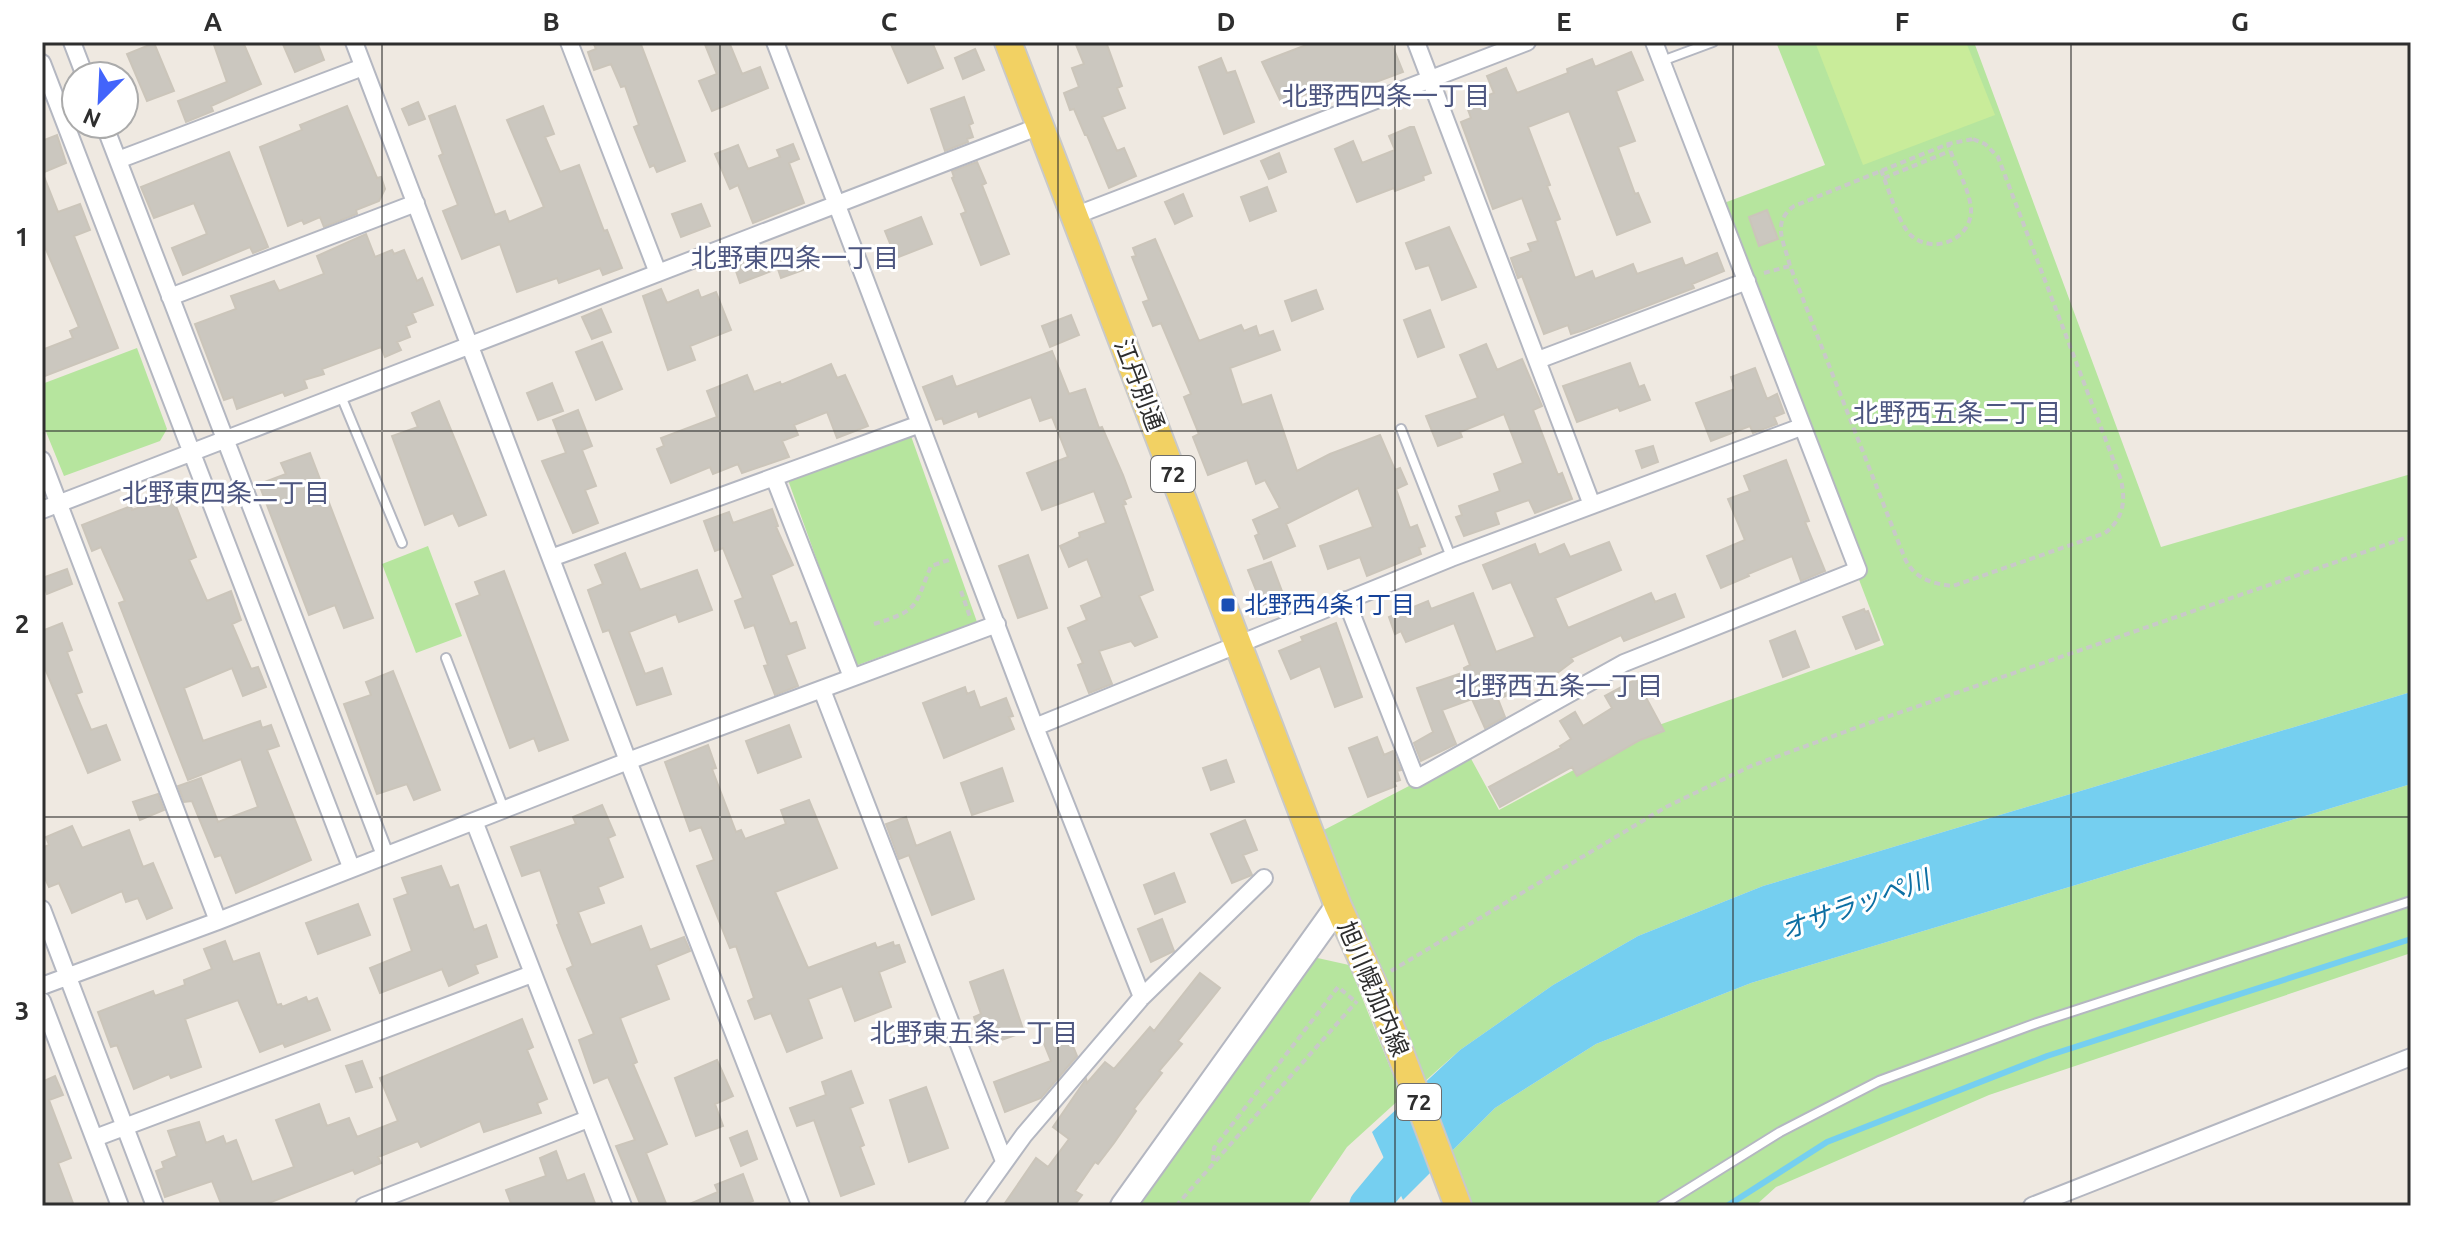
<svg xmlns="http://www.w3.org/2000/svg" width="2453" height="1248" font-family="Ubuntu,'Noto Sans JP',sans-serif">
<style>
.green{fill:#b6e59e}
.pitch{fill:#c9ec9a}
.water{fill:#75cff0}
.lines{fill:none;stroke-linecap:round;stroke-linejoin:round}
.stream{stroke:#75cff0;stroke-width:6}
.river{stroke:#75cff0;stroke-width:38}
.building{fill:#cbc7bf;stroke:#cbc5ba;stroke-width:2}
.lane-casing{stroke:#b4b7c1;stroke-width:12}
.street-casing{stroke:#b4b7c1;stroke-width:20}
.secondary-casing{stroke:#b4b7c1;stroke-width:28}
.primary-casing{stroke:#c9c9c9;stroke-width:30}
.path{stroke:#c9c9c9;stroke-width:4;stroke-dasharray:6 4;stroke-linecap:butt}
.lane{stroke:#fff;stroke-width:8}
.street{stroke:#fff;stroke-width:16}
.secondary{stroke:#fff;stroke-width:24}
.primary{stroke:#f2d163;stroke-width:26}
.grid{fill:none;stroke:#2e2e2e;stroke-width:2;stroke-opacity:0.55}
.transit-dot{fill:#1a4fb4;stroke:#fff;stroke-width:3}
.labels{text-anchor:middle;stroke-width:6;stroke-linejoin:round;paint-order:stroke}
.shield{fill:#fff;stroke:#6d6d6d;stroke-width:2}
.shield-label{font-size:22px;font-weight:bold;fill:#2e2e2e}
.street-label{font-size:24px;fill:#2e2e2e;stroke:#fff}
.transit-label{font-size:24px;fill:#164399;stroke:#fff;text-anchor:start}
.neighbourhood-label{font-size:26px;fill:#4d5680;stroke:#fff}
.water-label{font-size:26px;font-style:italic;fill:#0d6fa3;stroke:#fff}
.neatline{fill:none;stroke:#2e2e2e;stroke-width:3}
.grid-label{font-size:26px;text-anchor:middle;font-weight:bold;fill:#2e2e2e}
</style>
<rect width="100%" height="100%" fill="#efe9e1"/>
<!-- green -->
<path class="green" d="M1776,42H1974L2161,547L2411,474V692L1763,886L1638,936L1553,985L1460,1050L1423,1083L1320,832L1469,755L1499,810L1656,726L1884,645L1716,206L1825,165Z
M137,348L167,429L160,441L64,476L42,422V384Z
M911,436L977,622L855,666L788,480Z
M428,546L462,636L416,653L382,564Z
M2411,784V953L1989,1095L1776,1187L1755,1206H1465L1447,1156L1495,1108L1596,1044L1751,983Z
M1313,957L1349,965L1402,1097L1347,1147L1307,1206H1140Z"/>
<!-- pitch -->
<path class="pitch" d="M1815,42H1966L1995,115L1863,165Z"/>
<!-- water -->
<path class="water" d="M2411,692V784L1751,983L1596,1044L1495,1108L1403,1200L1372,1132L1460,1050L1553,985L1638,936L1763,886Z"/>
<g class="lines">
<!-- stream -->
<path class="stream" d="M1727,1206L1827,1142L2047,1056L2411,939"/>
<!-- river -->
<path class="river" d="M1368,1206L1407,1159L1427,1139"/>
</g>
<!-- building -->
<path class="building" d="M213,42H243L261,84L211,106L213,111L186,122L178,101L227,82Z
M282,42H317L324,60L295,72Z
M593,42H640L685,161L657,172L654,165L650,167L634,127L639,125L625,86L621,87L611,64L594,70L588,52L596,49Z
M704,42H729L742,74L760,67L768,88L712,111L699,81L717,74Z
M890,42H932L943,68L908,83Z
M1075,42H1106L1122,86L1117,88L1125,108L1102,117L1117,151L1124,148L1136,176L1109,188L1087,135H1085L1074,109L1070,110L1064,93L1079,87L1072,68L1084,64Z
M1314,42H1391L1403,72L1357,89L1360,95L1340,102L1333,83L1282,104L1262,62Z
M154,43L174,91L147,101L127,54Z
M975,49L984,70L963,79L955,58Z
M1631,52L1643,80L1616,91L1635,141L1618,147L1635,194L1638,193L1650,222L1617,235L1569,111L1528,127L1550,185L1547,186L1560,219L1555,221L1575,278L1592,271L1595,279L1633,264L1637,274L1682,258L1685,266L1717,253L1724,271L1692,284L1694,288L1584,330L1571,334L1568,325L1544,334L1522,276L1518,278L1511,258L1531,251L1528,244L1538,241L1522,198L1493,209L1461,122L1471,118L1466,104L1494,93L1487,76L1506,68L1517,93L1568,73L1567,69L1592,59L1595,67Z
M1221,58L1227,73L1235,71L1254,122L1224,134L1199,67Z
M964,97L973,123L969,125L973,137L967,139L968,142L945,151L931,109Z
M418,102L425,119L409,125L402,109Z
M347,106L377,178L381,177L385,189L379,201L356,210L357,214L324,227L320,217L304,224L302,220L288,226L260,147L302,130L300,125Z
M455,106L495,215L505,211L509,222L544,207L507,120L543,106L554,134L545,137L560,172L579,165L604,231L607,230L622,268L603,275L600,268L559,283L557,278L517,292L500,244L462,259L443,211L458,205L439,156L443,154L429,116Z
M1410,127H1414L1431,173L1423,176L1424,180L1395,191L1394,188L1357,202L1335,149L1353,141L1362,163L1395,150L1389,136Z
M57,135L66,163L42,173V141Z
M793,144L799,159L789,163L804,203L753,223L738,185L730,189L715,154L738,145L748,169L780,157L777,150Z
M229,152L268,247L253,253L250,247L183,275L172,248L207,234L194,203L154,218L141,187Z
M1279,153L1286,172L1269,179L1261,161Z
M977,162L986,183L982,185L1009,254L981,265L961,214L966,212L952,178L954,177L952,171Z
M43,174L58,212L80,204L90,230L74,236L118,348L42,377V350L73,338L70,331L79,327L42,240Z
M1267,187L1276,211L1250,221L1241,197Z
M1183,194L1192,216L1175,224L1165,202Z
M701,204L710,226L681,237L672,214Z
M1767,210L1778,239L1759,246L1749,217Z
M921,217L932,244L896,258L885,231Z
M1449,227L1476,287L1442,300L1429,265L1416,269L1406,243Z
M366,234L375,257L392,250L394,254L404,250L417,281L422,278L433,305L412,313L416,322L406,326L410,337L397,342L401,350L385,357L381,347L322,369L324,374L304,380L307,388L285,396L283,392L237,409L233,397L224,400L195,324L236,309L231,296L274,281L279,291L324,274L317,256Z
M1155,239L1199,341L1241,325L1244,331L1256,326L1259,336L1273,331L1280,350L1230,368L1242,405L1271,395L1297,471L1330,454L1380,435L1395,470L1400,468L1407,484L1396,489L1410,528L1417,525L1425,546L1419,548L1421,554L1367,576L1360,557L1328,569L1320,546L1373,527L1358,488L1286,524L1295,546L1264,559L1255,536L1259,534L1253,520L1280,508L1265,480L1256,484L1247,460L1208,475L1193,437L1199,434L1184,397L1191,394L1161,323L1153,326L1143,302L1149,300L1132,257L1136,256L1133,248Z
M809,244L817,265L781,278L774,257Z
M766,246L774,270L740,283L732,259Z
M661,289L667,303L698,290L701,298L716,292L731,330L690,346L695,360L668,370L643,296Z
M1316,290L1323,309L1292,321L1285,301Z
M601,309L611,332L592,339L582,317Z
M1430,310L1444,347L1418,357L1404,320Z
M1071,315L1079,335L1050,347L1042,326Z
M602,342L622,389L596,400L576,352Z
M1486,344L1497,370L1522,359L1542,406L1533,410L1558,475L1562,473L1572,499L1535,513L1529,500L1495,512L1499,524L1464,536L1456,517L1462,515L1459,506L1500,491L1494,474L1523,463L1504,414L1460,432L1462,437L1438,446L1426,416L1478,398L1460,355Z
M1052,351L1069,394L1085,389L1099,428L1102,427L1123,475L1131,497L1124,500L1126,504L1123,505L1153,590L1139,596L1157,637L1135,646L1131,641L1099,651L1112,684L1089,693L1078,665L1083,663L1068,628L1087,620L1081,606L1102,597L1087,559L1069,567L1060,546L1080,537L1079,533L1106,523L1094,491L1042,510L1027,473L1068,457L1052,417L1040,421L1031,397L979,417L977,411L944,424L942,418L936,420L923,387L952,376L956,387Z
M1630,363L1639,387L1644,385L1650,400L1620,411L1618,407L1577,422L1563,386Z
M831,364L837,378L845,375L868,426L837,438L827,412L794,425L798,435L782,441L789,457L742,473L738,464L713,474L710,467L671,483L657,449L664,446L661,438L717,417L707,391L747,375L754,392L780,382L781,385Z
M1755,368L1767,399L1777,394L1784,413L1774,417L1777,424L1753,433L1750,426L1711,441L1696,403L1735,389L1731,377Z
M552,383L563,411L538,420L527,393Z
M439,401L486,515L459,526L453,513L425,525L392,436L418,427L412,413Z
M578,410L592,446L582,450L596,486L585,490L598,523L573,533L542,461L566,453L553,420Z
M1653,446L1658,462L1642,468L1636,451Z
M310,453L373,618L344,628L335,605L309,615L259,484L286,474L281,463Z
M1786,460L1809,521L1805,522L1825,571L1801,581L1792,556L1748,574L1749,576L1721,588L1707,556L1745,540L1728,499L1750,491L1744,476Z
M172,496L196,557L189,560L207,601L231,591L241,620L232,624L251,669L258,667L266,687L243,696L232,668L184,688L203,741L260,721L262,728L271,725L279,746L267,750L311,860L236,893L221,855L215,857L192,801L184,802L178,786L201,778L218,822L258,807L241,759L188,780L129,629L119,603L125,601L101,547L92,551L82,525L131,506L132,510Z
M772,509L778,526L776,527L793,565L771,575L790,624L796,622L805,648L786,655L798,686L775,695L764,666L768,665L754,625L745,628L735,601L743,598L723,548L715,551L704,521L729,512L733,523Z
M1609,542L1621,570L1555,598L1568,628L1651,593L1655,602L1675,594L1684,617L1624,641L1621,635L1571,658L1573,661L1556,674L1557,676L1498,699L1505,717L1485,728L1472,699L1442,710L1456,744L1421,761L1414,743L1433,732L1417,688L1465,672L1464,668L1470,665L1454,623L1406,642L1401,631L1395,634L1389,617L1428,601L1431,609L1473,593L1496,652L1535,637L1511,582L1493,589L1483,565L1535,544L1539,555L1564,544L1570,557Z
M625,553L640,590L697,570L712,610L679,622L676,614L629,632L645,674L662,668L671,694L637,705L609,630L603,632L588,590L603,584L595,565Z
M1028,555L1047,608L1018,618L999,566Z
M1271,562L1286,602L1264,610L1248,570Z
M67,569L72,584L47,594L42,578Z
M504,571L568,740L539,751L534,738L510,748L456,604L480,595L475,582Z
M1864,609L1865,612L1868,611L1879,640L1856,649L1843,617Z
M62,623L72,650L67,652L82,692L76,694L91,730L106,725L120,760L88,773L42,661V631Z
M1336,623L1362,697L1335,707L1320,666L1291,679L1279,651L1303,641L1301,637Z
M1795,631L1809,667L1783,677L1770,641Z
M393,671L440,790L414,800L407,784L377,794L344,704L371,695L366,682Z
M1636,679L1664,731L1640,740L1577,776L1572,767L1500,807L1489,787L1561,748L1560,746L1571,739L1560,721L1575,712L1583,726L1612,708L1605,696Z
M965,687L967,694L974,691L980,708L1006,698L1013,716L1009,717L1014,729L944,758L923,703Z
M789,725L801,757L758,773L746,741Z
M1377,737L1384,755L1393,751L1401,770L1397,771L1400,780L1394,782L1396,786L1368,797L1349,748Z
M708,745L716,768L712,769L736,832L741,830L745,839L786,824L781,810L809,800L837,868L775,892L808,968L875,943L877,948L893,942L894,946L899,945L905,962L879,972L891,1007L855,1021L842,986L808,999L822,1038L787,1052L771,1013L755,1019L748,1001L754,998L736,946L730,948L697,866L714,860L701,827L690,831L665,762Z
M1226,760L1234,782L1211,790L1203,768Z
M1002,768L1013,801L972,815L961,783Z
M158,794L164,810L140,820L133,802Z
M602,805L615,835L608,838L623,877L598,887L604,903L578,912L591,945L641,926L650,950L684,937L690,951L656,965L669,999L620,1018L637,1062L633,1064L667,1144L646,1153L667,1206H641L616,1146L635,1140L608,1077L594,1083L579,1040L594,1034L567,969L573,966L557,925L559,924L540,870L522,876L511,847L576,824L573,817Z
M906,817L916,846L950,832L974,899L932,915L909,855L899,859L886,824Z
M1245,820L1257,850L1243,855L1252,875L1232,883L1211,834Z
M72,826L82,848L129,830L143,867L153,863L172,908L147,919L138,898L126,902L122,891L72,913L59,883L49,887L42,872V848L49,845L46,837Z
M441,866L450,888L458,885L474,930L486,925L497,957L475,965L478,973L449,986L442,969L380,993L370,968L412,951L394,899L408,894L402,878Z
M1174,873L1185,902L1155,914L1144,885Z
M358,904L370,935L318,954L306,923Z
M1162,919L1174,951L1151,962L1138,929Z
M225,941L233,962L259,953L277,1005L281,1004L282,1007L306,997L308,1002L317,998L330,1030L285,1047L283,1043L260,1052L238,1000L185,1019L201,1067L171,1078L169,1074L134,1089L117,1045L111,1047L98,1012L153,991L155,996L185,985L184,980L212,969L204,949Z
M1003,970L1024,1032L990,1044L986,1032L980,1034L974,1017L981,1014L970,982Z
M1200,973L1220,988L1178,1041L1182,1044L1159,1071L1162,1073L1134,1109L1136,1111L1114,1143L1098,1164L1095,1162L1075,1191L1082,1195L1074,1206H1003L1036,1158L1048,1167L1069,1139L1053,1127L1084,1082L1086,1079L1087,1083L1105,1062L1114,1069L1150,1027L1154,1031Z
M522,1019L533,1047L527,1050L547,1099L537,1103L541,1113L484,1132L480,1121L421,1147L418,1141L378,1157L381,1163L355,1174L353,1170L261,1206H222L212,1181L165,1197L156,1171L164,1168L162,1162L177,1156L168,1131L199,1122L206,1143L223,1136L226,1144L236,1140L252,1182L294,1167L276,1120L319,1104L327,1126L349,1118L357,1137L398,1121L380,1078Z
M1063,1021L1077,1056L1041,1098L1005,1112L994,1082L1051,1061L1039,1031Z
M717,1060L733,1096L715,1104L723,1126L696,1136L675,1078Z
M362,1061L372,1087L356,1092L346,1066Z
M851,1071L863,1103L850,1108L864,1145L860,1147L874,1184L841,1196L814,1120L797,1126L790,1108L826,1095L822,1082Z
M55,1076L63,1095L49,1100L71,1158L58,1163L74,1206H42V1082Z
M926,1087L948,1148L909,1162L890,1100Z
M747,1131L757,1159L741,1166L730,1138Z
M556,1151L567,1181L584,1174L596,1206H512L506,1190L546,1176L540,1158Z
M743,1174L753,1201L739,1206H685L718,1192L715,1185Z"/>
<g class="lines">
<!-- lane casing -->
<g class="lane-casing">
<path id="lane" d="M1662,61L1713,42
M341,396L402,543
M1401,429L1451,557
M446,658L504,809
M1661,1206L1780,1132L1879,1081L2037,1023L2411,901"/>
</g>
<!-- street casing -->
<g class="street-casing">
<path id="street" d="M72,42L85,76
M354,42L628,761L801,1206
M569,42L658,273
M775,42L1035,727L1142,997
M1416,42L1592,505
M42,63L351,867
M104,124L385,855
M118,160L363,67
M1074,216L1527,42
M170,297L416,203
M1538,360L1747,281
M42,460L218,921
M774,477L852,677
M42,510L1040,126
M551,558L920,424
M1346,600L1416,779L1624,663L1858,570L1654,42
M822,690L1004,1161
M1035,727L1451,558L1801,427
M474,821L623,1206
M42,909L155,1206
M42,986L218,921L628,761L997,624
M42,1001L120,1206
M95,1138L532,974
M364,1206L588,1119
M973,1206L1024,1135L1142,997L1264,878
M2032,1206L2411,1057"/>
</g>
<!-- secondary casing -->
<g class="secondary-casing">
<path id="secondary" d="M1123,1206L1338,906"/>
</g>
<!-- primary casing -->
<g class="primary-casing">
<path id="primary" d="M1008,42L1338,906L1380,999L1458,1206"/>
</g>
<!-- path -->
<path class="path" d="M1973,139L1985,144L1998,157L2121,480C2126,502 2123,519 2105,533L1953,586C1933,584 1915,579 1905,559L1790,266C1784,241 1771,223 1794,206L1948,144Z
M1881,170C1888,187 1899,227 1913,237C1938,256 1978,235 1970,202C1966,183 1954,163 1948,144
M1884,178L1950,151
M1764,273L1790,266
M961,591L970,617
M874,624C920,610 914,607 931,566L952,559
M1391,971L1666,807L1751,766L1872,722L2411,536
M1213,1161L1214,1148L1338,987L1356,1002
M1176,1206L1357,1001"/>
<!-- lane -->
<use href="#lane" class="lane"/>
<!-- street -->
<use href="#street" class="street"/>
<!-- secondary -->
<use href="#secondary" class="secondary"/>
<!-- primary -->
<use href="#primary" class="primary"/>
</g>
<!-- grid -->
<path class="grid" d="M382,42V1206M720,42V1206M1058,42V1206M1395,42V1206M1733,42V1206M2071,42V1206M42,431H2411M42,817H2411"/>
<!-- markers -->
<rect class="transit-dot" x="1220" y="597" width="16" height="16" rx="4"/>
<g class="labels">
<!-- shield labels -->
<g class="shield">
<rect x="1151" y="456" width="44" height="36" rx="6"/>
<rect x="1397" y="1084" width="44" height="36" rx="6"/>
</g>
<g class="shield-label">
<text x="1173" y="482">72</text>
<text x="1419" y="1110">72</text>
</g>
<!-- street labels -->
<g class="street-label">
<text transform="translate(1139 385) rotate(69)" y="8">江丹別通</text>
<text transform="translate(1373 989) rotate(67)" y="8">旭川幌加内線</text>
</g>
<!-- transit labels -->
<g class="transit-label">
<text x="1244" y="613">北野西4条1丁目</text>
</g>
<!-- neighbourhood labels -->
<g class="neighbourhood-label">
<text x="1386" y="105">北野西四条一丁目</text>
<text x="795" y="267">北野東四条一丁目</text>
<text x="1957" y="422">北野西五条二丁目</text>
<text x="226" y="502">北野東四条二丁目</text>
<text x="1559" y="695">北野西五条一丁目</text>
<text x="974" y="1042">北野東五条一丁目</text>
</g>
<!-- water labels -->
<g class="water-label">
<text transform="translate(1855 905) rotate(-20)" y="9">オサラッペ川</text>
</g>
</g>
<!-- border -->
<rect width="2453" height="1248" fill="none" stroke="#ffffff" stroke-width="88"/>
<!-- north arrow -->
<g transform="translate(100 100) rotate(204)"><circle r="38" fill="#ffffff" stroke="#ababab" stroke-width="2"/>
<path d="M0-6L14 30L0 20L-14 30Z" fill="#4264fb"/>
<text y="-12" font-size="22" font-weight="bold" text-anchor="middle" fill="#2e2e2e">N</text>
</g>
<rect x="44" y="44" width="2365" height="1160" class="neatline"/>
<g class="grid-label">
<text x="213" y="31">A</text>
<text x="551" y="31">B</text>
<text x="889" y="31">C</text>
<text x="1226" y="31">D</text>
<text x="1564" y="31">E</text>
<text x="1902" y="31">F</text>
<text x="2240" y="31">G</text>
<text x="22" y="246">1</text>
<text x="22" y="633">2</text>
<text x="22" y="1020">3</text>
</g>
</svg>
